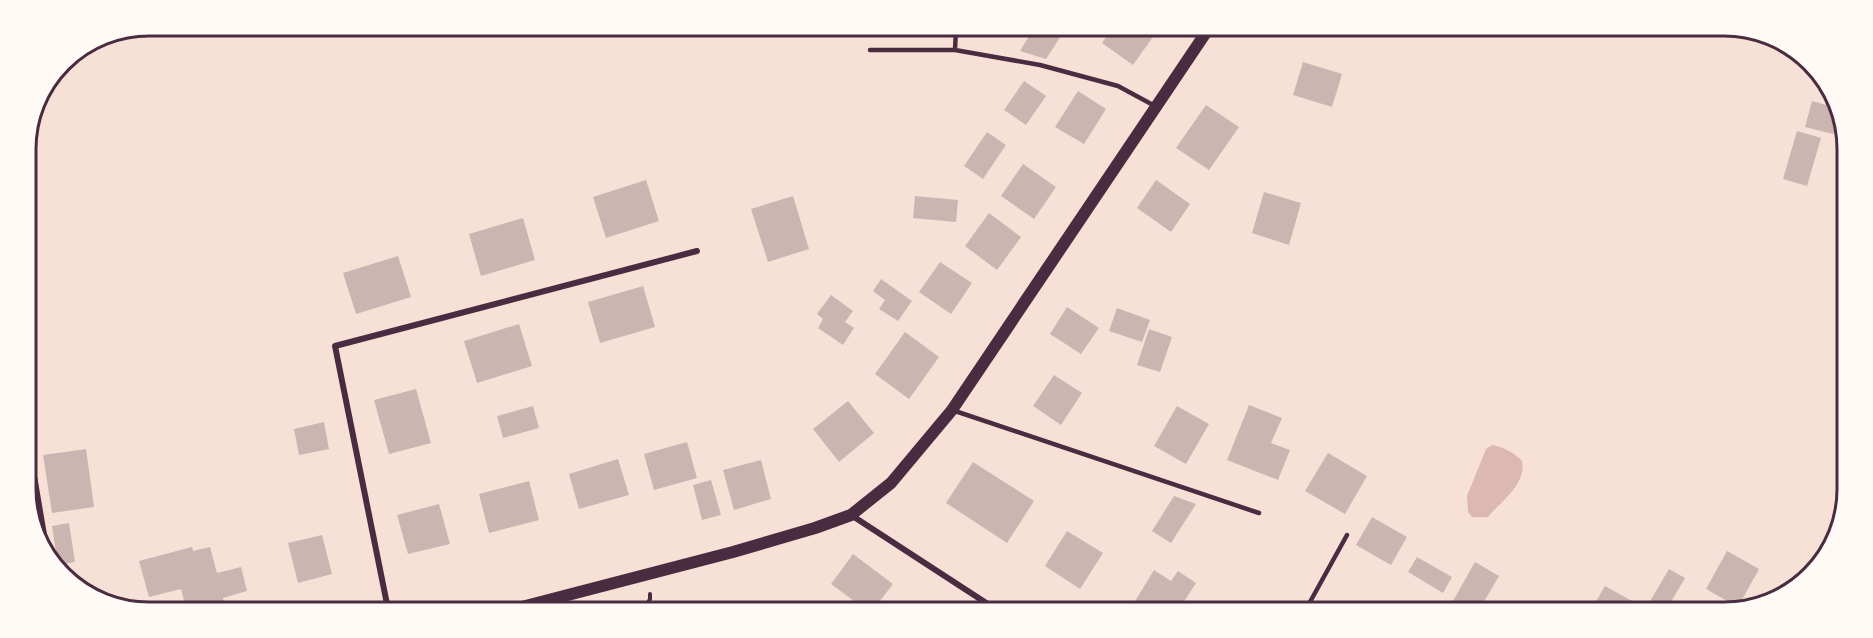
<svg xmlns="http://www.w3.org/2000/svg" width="1873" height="638" font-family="'Asap Condensed',sans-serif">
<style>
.water{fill:#dcb8b0}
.building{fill:#ccb4b1}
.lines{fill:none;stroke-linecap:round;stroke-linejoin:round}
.path{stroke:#4a2c40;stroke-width:4}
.service{stroke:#4a2c40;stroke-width:4.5}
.minor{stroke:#4a2c40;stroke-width:6}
.secondary{stroke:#4a2c40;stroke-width:12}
.rim{fill:none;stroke:#4a2c40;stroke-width:3}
</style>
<rect width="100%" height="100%" fill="#f7e1d7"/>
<!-- water -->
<path class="water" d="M1492,445C1503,447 1515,453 1522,461C1527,484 1500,502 1488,517H1472L1468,512L1467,496L1486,449Z"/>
<!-- building -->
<path class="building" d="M1034,28H1066L1046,59L1020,51Z
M1112,28H1146L1155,34L1133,65L1102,43Z
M1303,62L1342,74L1332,107L1293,95Z
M1024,81L1046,96L1026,125L1004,110Z
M1078,91L1106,109L1084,144L1055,127Z
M1812,101L1837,108L1845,125V135L1834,132L1833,134L1805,127Z
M1206,105L1239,127L1209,170L1176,148Z
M1797,131L1821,138L1807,186L1783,179Z
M987,132L1006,145L983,179L964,166Z
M1023,164L1056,187L1034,219L1001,196Z
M646,180L659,221L606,238L593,197Z
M1156,180L1190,204L1171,232L1137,208Z
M1264,192L1301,203L1289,245L1252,233Z
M793,196L809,249L768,262L751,209Z
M915,196L958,200L956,222L913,218Z
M989,213L1021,237L997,270L965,246Z
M523,218L535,260L481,276L469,234Z
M398,256L411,297L356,314L343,273Z
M940,262L972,283L951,314L919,292Z
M881,279L912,301L898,321L879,309L885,300L873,291Z
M643,286L655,327L600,343L588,302Z
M831,295L853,311L845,322L854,328L843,345L818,328L823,319L817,314Z
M1067,307L1099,328L1081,354L1050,334Z
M1117,308L1150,320L1142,342L1109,331Z
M519,324L532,366L477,383L464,341Z
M1149,329L1172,337L1160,372L1137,365Z
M905,332L939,357L909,399L875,374Z
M1054,375L1082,393L1061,425L1033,406Z
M416,389L431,443L389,454L374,400Z
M848,401L874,433L839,462L813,429Z
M1249,405L1282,418L1271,443L1290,450L1278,480L1227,460Z
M533,406L539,428L503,438L497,416Z
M1177,406L1209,424L1186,464L1154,446Z
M324,422L329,449L299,455L294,429Z
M687,442L697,478L654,490L644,454Z
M86,449L94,507L52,513L43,455Z
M1328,453L1367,476L1345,514L1305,491Z
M618,459L629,495L579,509L569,474Z
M761,460L771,499L734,510L723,470Z
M973,462L1034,501L1007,543L946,503Z
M711,480L721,515L702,520L693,485Z
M529,481L539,520L489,533L479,494Z
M1174,496L1196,504L1171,543L1152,531Z
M439,504L450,544L408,554L397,515Z
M1372,517L1407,537L1391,565L1356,545Z
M69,523L75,562L58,565L52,526Z
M1067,531L1103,553L1080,589L1045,566Z
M322,535L332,574L298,583L288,543Z
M192,547L193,551L210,547L217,573L241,567L247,591L223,598L224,604L207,608H186L181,589L149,597L139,561Z
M1727,551L1759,569L1738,607L1706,589Z
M853,554L893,584L873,610H866L831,584Z
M1417,557L1452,577L1443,593L1408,572Z
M1475,562L1499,576L1478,612H1472L1453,601Z
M1669,569L1685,578L1665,612L1649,603Z
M1154,570L1171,581L1178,571L1196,583L1178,611H1129Z
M1605,586L1639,605L1635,612H1590Z"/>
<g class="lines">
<!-- path -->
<path class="path" d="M644,610L650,599V594"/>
<!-- service -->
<path class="service" d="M870,50H955L1040,65L1118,86L1155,106
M955,50L956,28
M952,410L1259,513
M27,430L48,554
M1305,611L1347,535"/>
<!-- minor -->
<path class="minor" d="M851,515L997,610
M388,609L335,346L697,251"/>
<!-- secondary -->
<path class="secondary" d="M514,609L733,552L815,528L851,515L891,483L952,410L1209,28"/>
</g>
<!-- crop -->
<path d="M0 0H1873V638H0ZM149 36H1724A113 113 0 0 1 1837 149V489A113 113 0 0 1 1724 602H149A113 113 0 0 1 36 489V149A113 113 0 0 1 149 36Z" fill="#fffaf5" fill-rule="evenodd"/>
<path class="rim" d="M149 36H1724A113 113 0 0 1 1837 149V489A113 113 0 0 1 1724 602H149A113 113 0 0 1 36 489V149A113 113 0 0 1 149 36Z"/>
</svg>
